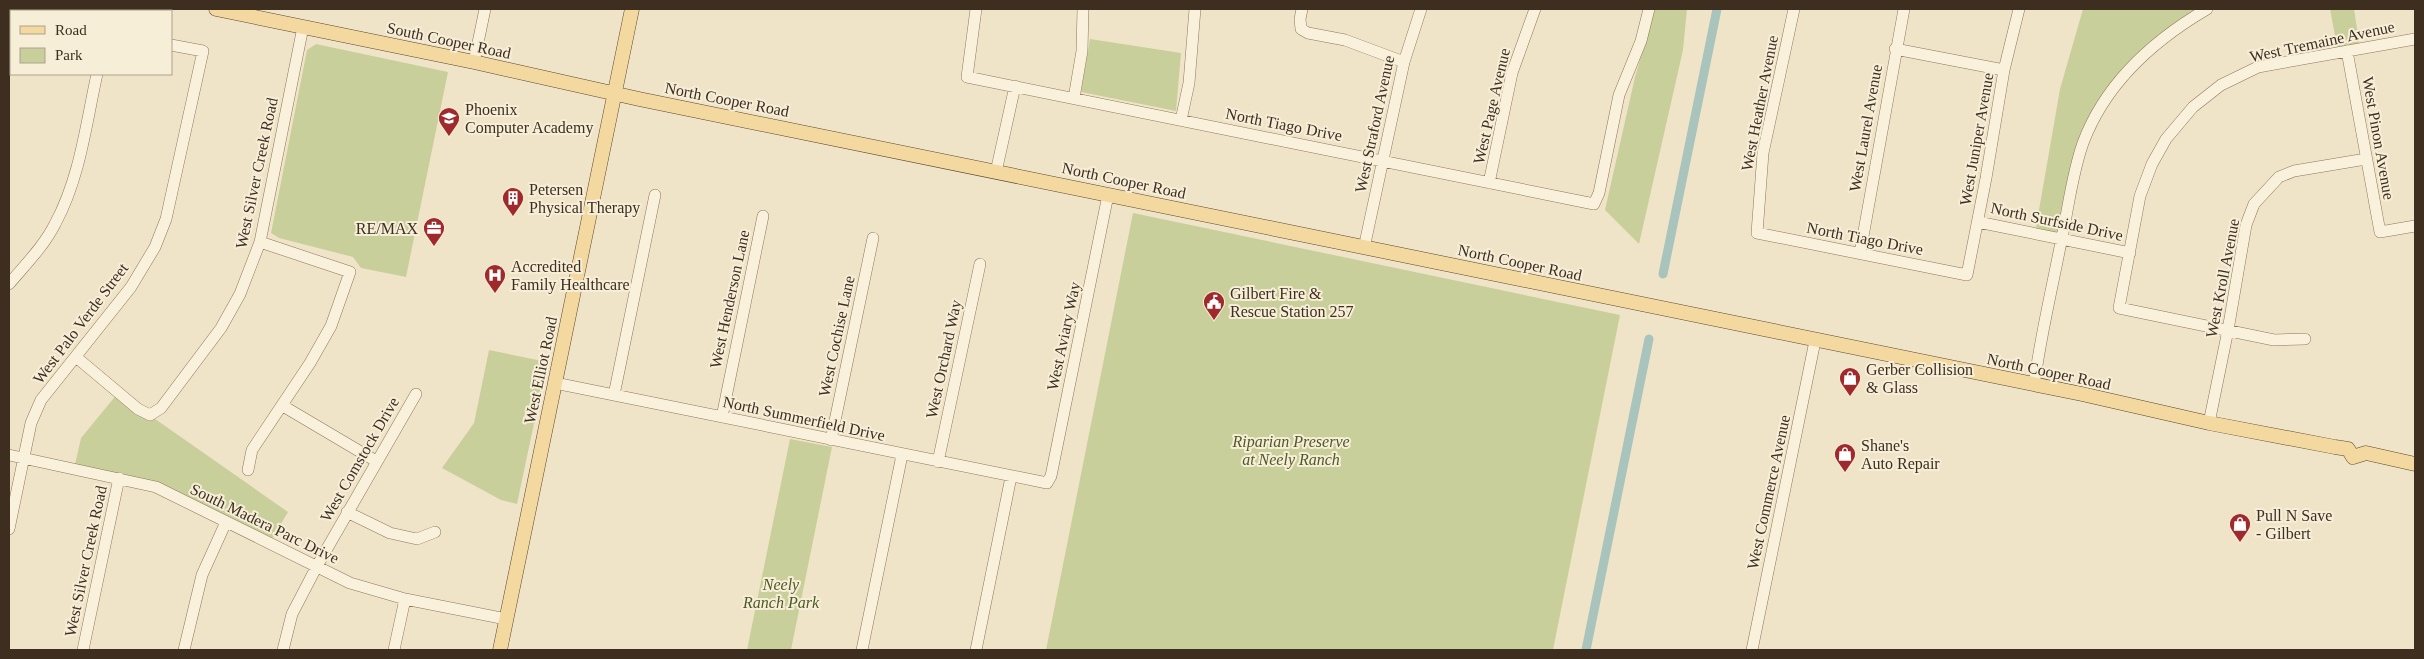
<svg xmlns="http://www.w3.org/2000/svg" width="2424" height="659" font-family="'Times New Roman',serif">
<style>
.green{fill:#c9cf9b}
.lines{fill:none;stroke-linecap:round;stroke-linejoin:round}
.canal{stroke:#a9c4bc;stroke-width:9}
.minor-casing{stroke:#8d765c;stroke-width:12}
.major-casing{stroke:#5b4430;stroke-width:15}
.minor{stroke:#faf1dc;stroke-width:11}
.major{stroke:#f3d9a0;stroke-width:14}
.labels{text-anchor:middle;stroke-width:4;stroke-linejoin:round;paint-order:stroke}
.street-label{font-size:16px;fill:#3d2e20;stroke:#f7eed8}
.poi-label{font-size:16px;fill:#3d2e20;stroke:#f7eed8;text-anchor:start}
.park-label{font-size:16px;font-style:italic;fill:#4d5a26;stroke:#f7eed8}
</style>
<rect width="100%" height="100%" fill="#f0e4c8"/>
<!-- green -->
<path class="green" d="M1655,9H1687L1683,50L1639,244L1605,210L1635,77Z
M2083,9H2207L2130,69L2083,143L2062,238L2035,233L2060,89Z
M2330,9H2354L2360,48L2338,52Z
M1090,39L1181,53L1176,111L1081,92Z
M316,44L448,72L406,277L361,268L353,257L279,238L271,233L307,50Z
M1133,213L1620,315L1553,650H1046Z
M489,350L547,362L517,504L501,500L442,468L474,423Z
M118,393L288,512L269,544L156,487L74,469L81,438Z
M790,439L832,447L791,650H747Z"/>
<g class="lines">
<!-- canal -->
<path class="canal" d="M1663,274L1717,9
M1586,650L1649,339"/>
<!-- minor casing -->
<g class="minor-casing">
<path id="minor" d="M976,9L967,77L1594,204L1599,193L1619,95L1641,41L1649,9
M1302,9L1300,19L1301,29L1308,33L1345,40L1404,62
M1794,9L1763,153L1757,233L1967,275L1986,178L2004,70L2019,9
M9,14V17
M1895,49L2004,70
M2347,51L2380,232L2415,226
M474,62L485,9
M1074,98L1082,51L1083,9
M1181,120L1189,83L1195,9
M996,172L1015,86
M1489,183L1512,73L1535,9
M1978,222L2130,253
M1364,248L1404,62L1421,9
M1860,253L1904,9
M9,284C25,265 44,246 55,224C80,178 86,124 97,74
M2305,339L2274,340L2119,308L2140,196L2152,164L2166,139L2193,107L2221,85L2258,67L2415,39
M76,357L138,409L150,415L161,408L221,328L240,294L260,242L303,27
M555,383L1047,483L1051,476L1108,195
M2034,385C2040,339 2051,293 2060,247C2068,212 2071,177 2083,143C2105,84 2154,40 2207,9
M614,395L655,195
M283,406L376,461
M722,417L763,216
M2209,423L2228,330L2246,225L2254,204L2279,177L2294,171L2366,159
M831,440L873,238
M9,455L156,487L350,583L405,599L506,619
M938,462L980,264
M248,470L252,450L310,363L331,326L350,272L260,242
M347,512L390,533L417,539L435,532
M9,529L31,423L41,400L131,287L155,247L166,219L203,51L171,45
M83,650L119,478
M184,650L202,575L226,522
M283,650L292,614L317,566L416,394
M394,650L405,599
M862,650L902,455
M976,650L1011,477
M1752,650L1815,341"/>
</g>
<!-- major casing -->
<g class="major-casing">
<path id="major" d="M216,9L474,62L639,99L2082,394L2209,423L2335,447L2348,449L2353,457L2366,453L2415,464
M500,650L632,9"/>
</g>
<!-- minor -->
<use href="#minor" class="minor"/>
<!-- major -->
<use href="#major" class="major"/>
</g>
<!-- icons -->
<defs>
<g id="school-pin" transform="scale(1.125)"><path d="M0 17L-7.5 6A9.5 9.5 0 1 1 7.5 6Z" fill="#9e2a2b" stroke="#f7eed8"/><path d="M0-5L7-2L0 1L-7-2ZM-4 1L0 2.5L4 1V4Q0 6-4 4Z" fill="#fff"/></g>
<g id="building-pin" transform="scale(1.125)"><path d="M0 17L-7.5 6A9.5 9.5 0 1 1 7.5 6Z" fill="#9e2a2b" stroke="#f7eed8"/><path d="M-4-6H4V6H1V3H-1V6H-4ZM-2.5-4.3h1.7v1.8h-1.7ZM.8-4.3h1.7v1.8H.8ZM-2.5-1h1.7V.8h-1.7ZM.8-1h1.7V.8H.8Z" fill="#fff"/></g>
<g id="office-pin" transform="scale(1.125)"><path d="M0 17L-7.5 6A9.5 9.5 0 1 1 7.5 6Z" fill="#9e2a2b" stroke="#f7eed8"/><path d="M-6-3h4V-5.5h4V-3h4V5H-6ZM-1-4.5V-3h2v-1.5ZM-6 0V1H6V0Z" fill="#fff"/></g>
<g id="hospital-pin" transform="scale(1.125)"><path d="M0 17L-7.5 6A9.5 9.5 0 1 1 7.5 6Z" fill="#9e2a2b" stroke="#f7eed8"/><path d="M-5-5h3v3.5h4V-5h3V5h-3V1.5h-4V5h-3Z" fill="#fff"/></g>
<g id="civic-pin" transform="scale(1.125)"><path d="M0 17L-7.5 6A9.5 9.5 0 1 1 7.5 6Z" fill="#9e2a2b" stroke="#f7eed8"/><path d="M-.6-6.5H3V-4.5H.6V-3L4-1V1h2V6H-6V1h2V-1L-.6-3ZM-1.2 2.5V6h2.4V2.5Z" fill="#fff"/></g>
<g id="shop-pin" transform="scale(1.125)"><path d="M0 17L-7.5 6A9.5 9.5 0 1 1 7.5 6Z" fill="#9e2a2b" stroke="#f7eed8"/><path d="M-5-2.5h2.3a2.7 3.5 0 0 1 5.4 0H5L5.5 6h-11ZM-1.5-2.5h3a1.5 2.3 0 0 0-3 0Z" fill="#fff"/></g>
</defs>
<g fill-rule="evenodd">
<use href="#school-pin" x="449" y="118"/>
<use href="#building-pin" x="513" y="198"/>
<use href="#office-pin" x="434" y="228"/>
<use href="#hospital-pin" x="495" y="275"/>
<use href="#civic-pin" x="1214" y="302"/>
<use href="#shop-pin" x="1850" y="378"/>
<use href="#shop-pin" x="1845" y="454"/>
<use href="#shop-pin" x="2240" y="524"/>
</g>
<g class="labels">
<!-- street labels -->
<g class="street-label">
<text transform="translate(449 40) rotate(12)" y="6">South Cooper Road</text>
<text transform="translate(2322 41) rotate(-12)" y="6">West Tremaine Avenue</text>
<text transform="translate(727 99) rotate(11)" y="6">North Cooper Road</text>
<text transform="translate(1759 103) rotate(-79)" y="6">West Heather Avenue</text>
<text transform="translate(1491 106) rotate(-77)" y="6">West Page Avenue</text>
<text transform="translate(1284 124) rotate(11)" y="6">North Tiago Drive</text>
<text transform="translate(1374 124) rotate(-78)" y="6">West Straford Avenue</text>
<text transform="translate(1865 128) rotate(-80)" y="6">West Laurel Avenue</text>
<text transform="translate(2379 138) rotate(80)" y="6">West Pinon Avenue</text>
<text transform="translate(1976 139) rotate(-80)" y="6">West Juniper Avenue</text>
<text transform="translate(256 173) rotate(-78)" y="6">West Silver Creek Road</text>
<text transform="translate(1124 180) rotate(12)" y="6">North Cooper Road</text>
<text transform="translate(2057 221) rotate(12)" y="6">North Surfside Drive</text>
<text transform="translate(1865 238) rotate(11)" y="6">North Tiago Drive</text>
<text transform="translate(1520 262) rotate(12)" y="6">North Cooper Road</text>
<text transform="translate(2222 278) rotate(-79)" y="6">West Kroll Avenue</text>
<text transform="translate(729 299) rotate(-78)" y="6">West Henderson Lane</text>
<text transform="translate(80 323) rotate(-53)" y="6">West Palo Verde Street</text>
<text transform="translate(836 336) rotate(-78)" y="6">West Cochise Lane</text>
<text transform="translate(1063 336) rotate(-78)" y="6">West Aviary Way</text>
<text transform="translate(943 359) rotate(-78)" y="6">West Orchard Way</text>
<text transform="translate(540 370) rotate(-78)" y="6">West Elliot Road</text>
<text transform="translate(2049 371) rotate(12)" y="6">North Cooper Road</text>
<text transform="translate(804 418) rotate(12)" y="6">North Summerfield Drive</text>
<text transform="translate(359 459) rotate(-60)" y="6">West Comstock Drive</text>
<text transform="translate(1768 492) rotate(-78)" y="6">West Commerce Avenue</text>
<text transform="translate(265 523) rotate(26)" y="6">South Madera Parc Drive</text>
<text transform="translate(85 561) rotate(-78)" y="6">West Silver Creek Road</text>
</g>
<!-- poi labels -->
<g class="poi-label">
<text x="465" y="115">Phoenix<tspan x="465" dy="18">Computer Academy</tspan></text>
<text x="529" y="195">Petersen<tspan x="529" dy="18">Physical Therapy</tspan></text>
<text x="418" y="234" text-anchor="end">RE/MAX</text>
<text x="511" y="272">Accredited<tspan x="511" dy="18">Family Healthcare</tspan></text>
<text x="1230" y="299">Gilbert Fire &amp;<tspan x="1230" dy="18">Rescue Station 257</tspan></text>
<text x="1866" y="375">Gerber Collision<tspan x="1866" dy="18">&amp; Glass</tspan></text>
<text x="1861" y="451">Shane's<tspan x="1861" dy="18">Auto Repair</tspan></text>
<text x="2256" y="521">Pull N Save<tspan x="2256" dy="18">- Gilbert</tspan></text>
</g>
<!-- park labels -->
<g class="park-label">
<text x="1291" y="447">Riparian Preserve<tspan x="1291" dy="18">at Neely Ranch</tspan></text>
<text x="781" y="590">Neely<tspan x="781" dy="18">Ranch Park</tspan></text>
</g>
</g>
<!-- border -->
<rect width="2424" height="659" fill="none" stroke="#3d2e20" stroke-width="20"/>
<!-- legend -->
<rect x="10" y="10" width="162" height="65" fill="#f7eed8" stroke="#ada18e"/>
<rect x="20" y="26" width="25" height="8" fill="#f3d9a0" stroke="#ada18e"/>
<text x="55" y="35" font-size="15" fill="#3d2e20">Road</text>
<rect x="20" y="48" width="25" height="15" fill="#c9cf9b" stroke="#ada18e"/>
<text x="55" y="60" font-size="15" fill="#3d2e20">Park</text>
</svg>
